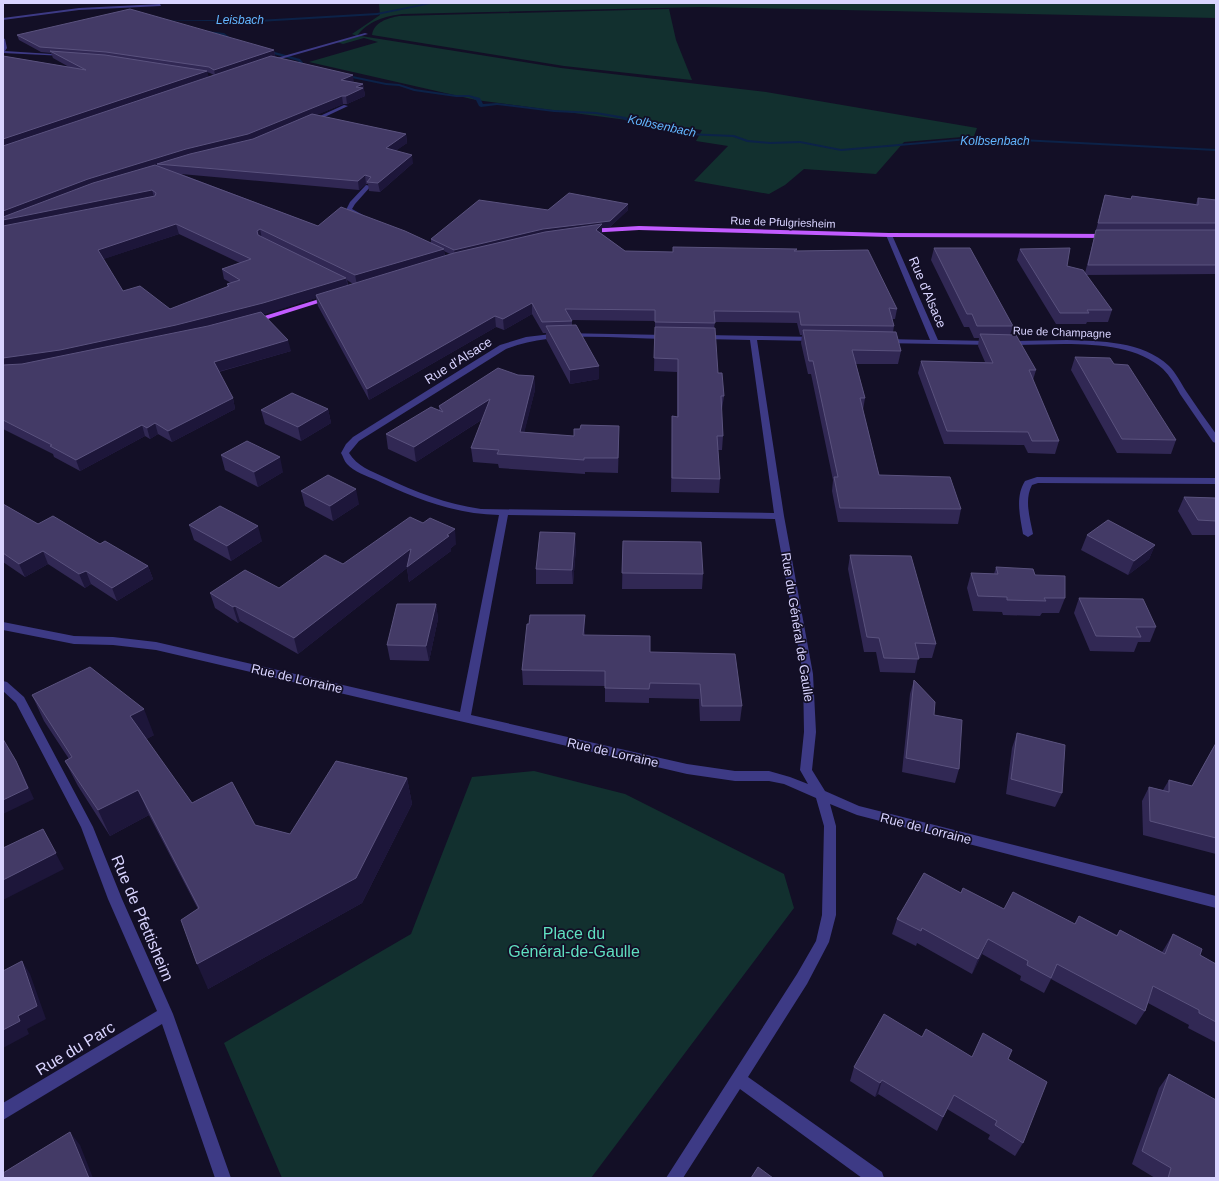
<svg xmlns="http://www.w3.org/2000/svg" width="1219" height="1181" font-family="Arial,sans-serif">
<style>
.green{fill:#12302f}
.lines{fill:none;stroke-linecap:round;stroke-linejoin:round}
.stream{fill:#0c2248;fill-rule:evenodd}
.minor{fill:#3d3a85;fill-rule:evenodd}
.major{fill:#c25bff;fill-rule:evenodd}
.wall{fill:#312854;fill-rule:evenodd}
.shaded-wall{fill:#1d163a}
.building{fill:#433a66;stroke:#5a527e;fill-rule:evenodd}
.labels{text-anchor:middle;stroke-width:3.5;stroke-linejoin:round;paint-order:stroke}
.far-street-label{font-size:11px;fill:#d9d4ff;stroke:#130f26}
.far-water-label{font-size:12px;font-style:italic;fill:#62b6ff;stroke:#130f26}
.street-label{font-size:13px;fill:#d9d4ff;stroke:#130f26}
.near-street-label{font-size:16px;fill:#d9d4ff;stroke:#130f26}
.near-park-label{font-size:16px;fill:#5fe0c0;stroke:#130f26}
</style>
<rect width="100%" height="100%" fill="#130f26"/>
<!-- green -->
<path class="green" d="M379,3H1216V18L701,7L402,14C385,16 368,21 357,36L352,34L380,15Z
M669,9L676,40L692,80L564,66L372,35C374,22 388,18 399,16Z
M361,36L561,68L766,92L977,128L974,136L904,142L876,174L804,169L785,185L769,194L694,181L728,146L696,141L702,130L476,100L309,62L378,42L364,38L343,44L337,42Z
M534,771L625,794L784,874L794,908L591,1178H282L224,1043L411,934L472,777Z"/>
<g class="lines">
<!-- stream -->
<path class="stream" d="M428,3H435L377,15L258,22L156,20H258L377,13Z
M197,30L224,33L236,42L242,44L240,45C233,44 229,38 223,36C214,32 205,33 196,32Z
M264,49L300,59L305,65L313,67L311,68L303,67L298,61L263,51Z
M343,74L386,83L399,84L415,89L456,95H469L480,98L483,104L497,103L554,110L596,112L626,117L634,122L658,123L686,133L734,135L748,140L770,142L800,141L841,149L980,137L1216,149V151L980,139L841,151L800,143L770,144L747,142L733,137L685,135L657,125L633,124L623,119L596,114L554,112L497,105L481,107L479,106L476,100L469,97H456L414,91L399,86L386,85L342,76Z"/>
<!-- minor -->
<path class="minor" d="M160,4L161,6L79,10L3,20V18L79,8Z
M365,33L368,34L270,62L266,61Z
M3,38L5,39L7,48L5,51L67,55L65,56L3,53Z
M344,105L348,106L314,122L309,121Z
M366,185L371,186L355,204L352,209L363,215L364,216L361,218L346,210L350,202Z
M889,233L892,235L938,340L991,341H994V345L882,343L881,341L885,339L930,340L886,235Z
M560,333L667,335L671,337L667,339C614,339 556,330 506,349L359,441L349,453C357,466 371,471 384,477C416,492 446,504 481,509L774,513L750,340L703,339L699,337L703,335L818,337V341H815L757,340L784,516L813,674L816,732L812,770L825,791L859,806L1216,896V908L857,815L830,804L836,826V915L829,942L807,984L748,1077L882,1172L884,1178H862L740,1089L683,1178H666L797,974L816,941L822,915L824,826L816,798L784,784L769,781H735L687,774L156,650L113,645L74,644L3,630V622L74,636L113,637L156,642L460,712L499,515C455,514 416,499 376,480C367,476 354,472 347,464C344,461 343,456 341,453L346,444L353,437L500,345L526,337ZM508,515L775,519L803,674L804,732L800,770L808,784L790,777L769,771H735L687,764L471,715Z
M1067,340C1100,341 1143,341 1169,366C1176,373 1181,383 1186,391C1196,406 1206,420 1216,434V443L1213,442C1202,426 1191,410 1180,394C1175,385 1170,376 1163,369C1128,336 1053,345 1009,345L1005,343L1009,341Z
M1037,477L1216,478V484L1038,483L1032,485C1024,500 1030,518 1033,534L1028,537L1023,534C1020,516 1015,497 1025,481Z
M3,681L7,682L24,697L93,827L122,899L173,1014L231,1178H215L162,1024L3,1120V1103L157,1011L108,899L81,827L16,703L3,691Z"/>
<!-- major -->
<path class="major" d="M639,226L889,233L1108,234L1111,236L1108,238L889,237L639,230L588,233L585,231L588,229Z
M329,296L331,297V299L255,323H249L248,321Z"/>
</g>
<!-- wall -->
<path class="wall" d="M17,35L274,50L275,56H274L354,82L363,84L365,96L347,104H343L316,115L406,134L407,143L395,151L413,163L380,192L369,191L368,184H366L359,190L181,174L318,226L431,243V239L548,210H628L610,227L602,228V234L625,251L673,252L797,249V251L897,309L895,319H892L894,326L893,332L901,351L898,364H856L865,398L863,410L879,475L961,509L958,524L838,522L832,491L833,480L811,374H808L801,343L802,335H800L797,323L715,322L714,328L718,373L724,396L722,409H721L723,436L722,450H718L720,479L719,493L671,492L672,416L677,417V372L654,371L655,321L571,320L572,321V326L599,366V379L570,384L546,339V333H543L532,314L504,330L496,327L369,400L318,306L316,298L263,314L291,351L219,372L233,398L235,409L172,442L158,434L150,439L145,436L80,471L54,457L53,454L3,429V56L69,67L53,58L51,53L41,52L19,40ZM207,72L210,73L214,75L208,77ZM179,234L240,263L222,269L224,279L231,283L227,284V287L170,309L123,291L103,259ZM444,251L450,254L445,256ZM347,280L353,284L348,285Z
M1105,195L1131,199L1132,196L1196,204L1198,198L1216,200V274L1086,275L1112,310L1108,322H1087L1086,324H1056L1017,260L1020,249L1067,266L1085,273Z
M934,248L1013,326L1010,335L1036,370L1033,380L1059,441L1055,454L1028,453L1024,445L944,444L918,373L921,361L985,362L978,346L979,338H974L969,327H964L931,260Z
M1075,357L1114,364L1176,440L1171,454L1117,453L1071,370Z
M518,375L534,376L535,390L524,432L619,440L618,473L585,472V474L499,468L498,464L473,462L471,448L483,419L416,462L388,449L386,434L439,410V406Z
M328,409L331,423L301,441L265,424L261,410Z
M221,455L283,472L258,487L225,470Z
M301,491L359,504L333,521L305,506Z
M1184,497L1216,498V535H1192L1178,511Z
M3,504L38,524L100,544L148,566L153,579L117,601L91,584L85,588L48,564L25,577L3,562Z
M189,525L262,541L231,561L194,540Z
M1087,535L1155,545L1149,559L1128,575L1081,550Z
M623,541L703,574L702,589H622Z
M456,544L451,548V551L409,582L407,568L298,654L240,621L238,623L215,608L210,593L279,588L343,564Z
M576,547L573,584H536V569Z
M850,555L936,644L932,658H918L915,673L880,672L876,652H864L848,569Z
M996,567L1035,575L1065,598L1059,613H1042L1040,616L1003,615L1002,612L973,611L967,588L971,573L994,574Z
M1079,598L1156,627L1150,642H1138L1134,652L1090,651L1074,613Z
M436,604L438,619L429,661L390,660L387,645Z
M585,615V635L650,652L742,706L740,721H700L699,699L649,698V703L605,702V686L523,685L522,670L529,624Z
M914,680L934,715L959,769L955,783L902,772L910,694Z
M32,695L154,735L146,739L192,803L255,825L290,834L407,778L412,804L362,903L208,989L198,909L149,815L110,836L78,786L65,761L69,759L44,721Z
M1017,733L1062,793L1055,807L1006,794L1012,748Z
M1216,743V854L1143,835L1142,801L1149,787L1163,790L1169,780L1192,786Z
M961,893L1004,909L1075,924L1079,916L1117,935L1120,930L1162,952L1164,949L1173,934L1200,955L1216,964V1041L1215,1042L1188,1028L1189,1025L1148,1003L1145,1011L1136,1025L1051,979L1044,993L1020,980L1021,976L982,954L972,974L917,943L916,946L892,934L897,919Z
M922,1037L972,1057L1008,1059L1023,1143L1015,1156L988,1139L990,1135L947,1109L937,1131L878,1094L875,1097L850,1081L854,1067Z
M1169,1074L1216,1178H1155L1132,1164L1159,1088Z"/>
<!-- shaded-wall -->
<path class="shaded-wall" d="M274,50L275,56L215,75L214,70Z
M207,71L209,78L3,148V139Z
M353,75L354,83L341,80Z
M363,84L365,96L347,104L346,96L356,87Z
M342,96L343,104L250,143L157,164L158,167L152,190L155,200L3,230V211L88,179Z
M406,134L407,143L387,157L386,148Z
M412,155L413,163L380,192L378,183Z
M365,175L366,184L359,190L358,181Z
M628,204V210L610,227L602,228V234L596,240L455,256L454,250Z
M176,224L179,234L101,260L98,250Z
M260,229L262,239L260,241L257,231Z
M444,249L445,259L357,285L355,275Z
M346,278L348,288L316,295V298L266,314L178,336L3,369V358Z
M532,303V314L504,330L503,319Z
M495,316L496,327L369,400L367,389Z
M288,340L291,351L217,372L214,362Z
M599,366V379L570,384V370Z
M534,376L535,390L521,446L520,432Z
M233,398L235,409L172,442L168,431Z
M490,399L492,413L416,462L414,447Z
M328,409L331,423L301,441L298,427Z
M155,423L158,434L150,439L147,428Z
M142,425L145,436L80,471L76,460Z
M280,457L283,472L258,487L254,472Z
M356,489L359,504L333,521L330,506Z
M258,526L262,541L231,561L227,546Z
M455,529L456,544L451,548V551L409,582L407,568L298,654L294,638L409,550L447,535Z
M575,533L576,547L573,584L572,570Z
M1155,545L1149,559L1128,575L1134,561Z
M43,551L48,564L25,577L19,564Z
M148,566L153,579L117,601L112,588Z
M86,571L91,584L85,588L79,574Z
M436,604L438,619L429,661L426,646Z
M235,606L240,621L238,623L233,607Z
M585,615V630L583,649V635Z
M144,709L154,735L141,742L130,716Z
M16,761L22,772L34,799L3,814V800Z
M407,778L412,804L362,903L208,989L197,964Z
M138,790L149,815L110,836L98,810Z
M43,829L64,869L3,900V880Z
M988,939L982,954L972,974L978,959Z
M22,961L30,974L46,1019L27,1029L29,1034L3,1048V1030L18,1016Z
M882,1080L878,1094L875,1097L880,1083Z
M70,1132L80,1145L93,1178H89Z"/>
<!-- building -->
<path class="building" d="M130,9L274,50L214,70L209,67L106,52L40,47L17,35Z
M50,51L105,55L207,71L3,139V56L86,70Z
M271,56L353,75L341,80L363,84L356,87L363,88L346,96H342L248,134L186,149L88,179L3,211V146Z
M312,114L406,134L386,148L412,155L378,183L367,182L371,177L365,175L358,181L157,164L190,154L253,139Z
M155,165L318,226L341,207L405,231L444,249L355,275L260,229L257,231L258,235L346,278L263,303L176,325L60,350L3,358V226L155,196L156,193L152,190L3,220V217L93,183ZM176,224L251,259L222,269L240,280L227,284L229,286L170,309L140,286L123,291L98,250Z
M569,193L628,204L610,221L543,229L454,250L431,239L479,200L548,210Z
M1105,195L1131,199L1132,196L1198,205V198L1216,200V223H1098Z
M602,224L596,230L625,251L673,252V247L797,249L794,251L868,250L897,309L889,308L894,326L801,325L799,312L714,311L715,323L655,322V310L565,309L572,321L542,322L532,303L503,319L495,316L367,389L316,295L454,253L545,232Z
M1096,230H1216V265H1088Z
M934,248H970L1013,326H977L972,314H967Z
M1070,248L1067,266L1083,270L1112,310H1087L1089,313H1060L1020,249Z
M261,312L288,340L214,362L233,398L168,431L155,423L147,428L142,425L76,460L50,446L52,445L3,420V365L22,364L208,326Z
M576,325L599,366L570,370L546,326Z
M655,327L715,328L718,373H722L724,396H721L723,436H717L720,479L672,478V416L678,417V359L654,358Z
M803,330L896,332L901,351L852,350L865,398H860L879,475L950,477L961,509L840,508L834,477H838L813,361H809Z
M980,334L1016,335L1036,370H1029L1059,441H1032L1028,432L947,431L921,361L993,363Z
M1075,357L1110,358L1114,364L1128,365L1176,440L1122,439Z
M498,368L518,375L534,376L520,432L574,436V429H580L581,425L619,426L618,458H584V460L497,454L499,450L471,448L490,399L414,447L386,434L431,407L443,412L439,406Z
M292,393L328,409L298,427L261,410Z
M247,441L280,457L254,472L221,455Z
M328,475L356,489L330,506L301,491Z
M1184,497L1216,498V521L1198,520Z
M3,504L38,524L53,516L100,544L105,541L148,566L112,588L86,571L79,574L43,551L19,564L3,553Z
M220,506L258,526L227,546L189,525Z
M410,517L423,523L430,518L455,529L447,535L449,536L407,567L411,549L409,550L294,638L235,606L233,607L210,593L245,570L279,588L325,555L343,564Z
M1108,520L1155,545L1134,561L1087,535Z
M540,532L575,533L572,570L536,569Z
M623,541L701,542L703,574L622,573Z
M850,555L911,556L936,644L915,643L919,659L884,658L879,638L867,637Z
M996,567L1033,569L1035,575L1065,576V598H1044L1046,601L1007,600V597L978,596L971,573L998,574Z
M1079,598L1143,599L1156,627H1136L1141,637L1096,636Z
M397,604H436L426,646L387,645Z
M530,615H585L583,635L650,636V652L735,654L742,706H702L700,684L650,683L649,689L605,688V671L522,670L527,624H529Z
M90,667L144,709L130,716L192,803L232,782L255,825L290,834L336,761L407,778L356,878L197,964L181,920L199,908L138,790L98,810L65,761L72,757L32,695Z
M914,680L935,702L934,715L962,720L959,769L906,758Z
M1017,733L1065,745L1062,793L1011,779Z
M3,739L16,761L28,788L3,800Z
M1216,743V838L1150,821L1149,787L1169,792V780L1192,786Z
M43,829L56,853L3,880V848Z
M924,873L961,893L963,888L1004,909L1013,892L1075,924L1079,916L1117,936L1120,930L1165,954L1173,934L1202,949L1200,955L1216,964V1022L1199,1013V1010L1153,986L1145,1011L1057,964L1051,978L1027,965L1028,961L988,939L978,959L922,928L921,931L897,919Z
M22,961L37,1006L18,1016L20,1021L3,1030V971Z
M884,1014L922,1037L926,1029L972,1057L983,1033L1012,1050L1008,1059L1047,1082L1023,1143L995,1125L997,1121L954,1095L943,1117L882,1080L880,1083L854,1067Z
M1169,1074L1216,1100V1178H1168L1171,1168L1142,1151Z
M70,1132L89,1178H3V1173Z
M758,1167L773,1178H751Z"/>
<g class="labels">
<!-- far-street labels -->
<g class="far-street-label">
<text transform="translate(783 222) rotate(2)" y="4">Rue de Pfulgriesheim</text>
<text transform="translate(1062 332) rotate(2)" y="4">Rue de Champagne</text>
</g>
<!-- far-water labels -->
<g class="far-water-label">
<text x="240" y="24">Leisbach</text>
<text transform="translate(662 126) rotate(12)" y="4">Kolbsenbach</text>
<text x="995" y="145">Kolbsenbach</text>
</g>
<!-- street labels -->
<g class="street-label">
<text transform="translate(928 292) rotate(67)" y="5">Rue d'Alsace</text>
<text transform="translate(458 360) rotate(-32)" y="5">Rue d'Alsace</text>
<text transform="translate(798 627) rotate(81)" y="5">Rue du Général de Gaulle</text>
<text transform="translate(297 678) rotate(13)" y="5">Rue de Lorraine</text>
<text transform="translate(613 752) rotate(13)" y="5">Rue de Lorraine</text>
<text transform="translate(926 828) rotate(14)" y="5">Rue de Lorraine</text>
</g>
<!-- near-street labels -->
<g class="near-street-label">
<text transform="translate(143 918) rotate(67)" y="6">Rue de Pfettisheim</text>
<text transform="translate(75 1048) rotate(-31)" y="6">Rue du Parc</text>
</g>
<!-- near-park labels -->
<g class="near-park-label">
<text x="574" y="939">Place du<tspan x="574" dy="18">Général-de-Gaulle</tspan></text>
</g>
</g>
<!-- border -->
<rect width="1219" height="1181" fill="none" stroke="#d9d4ff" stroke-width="8"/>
</svg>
